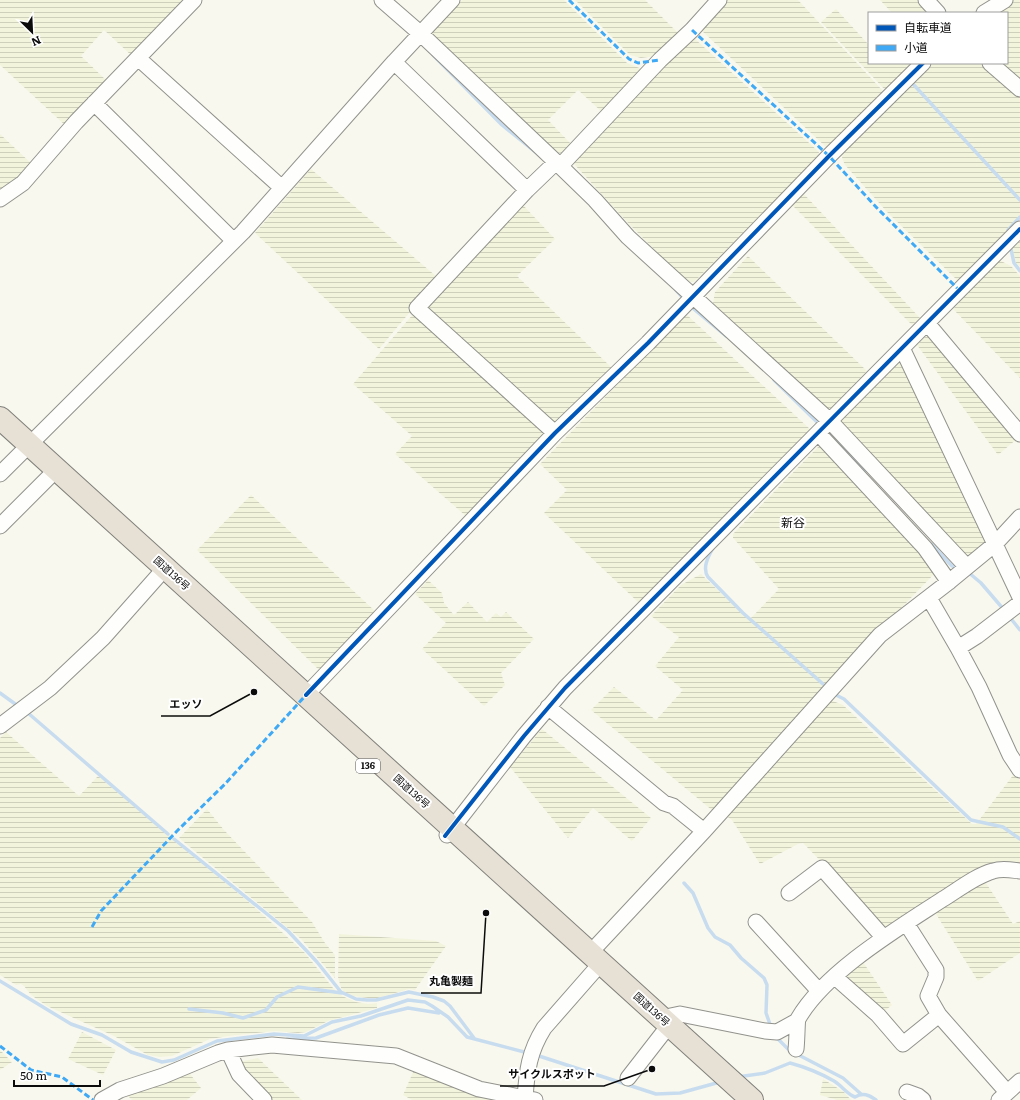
<svg xmlns="http://www.w3.org/2000/svg" width="1020" height="1100" font-family="Literata,'Noto Sans JP',serif">
<style>
.farmland{fill:url(#farmland-rules)}
.lines{fill:none;stroke-linecap:round;stroke-linejoin:round}
.stream{stroke:#c8dcef;stroke-width:3.5}
.minor-casing{stroke:#92928d;stroke-width:17}
.highway-casing{stroke:#7f7f7a;stroke-width:24}
.minor{stroke:#fefefc;stroke-width:15}
.highway{stroke:#e7e0d5;stroke-width:22}
.quiet{stroke:#3fa9f5;stroke-width:3;stroke-dasharray:6 3;stroke-linecap:butt}
.cycleway-casing{stroke:#fff;stroke-width:6}
.cycleway{stroke:#0057b8;stroke-width:4}
.labels{text-anchor:middle;stroke-width:4;stroke-linejoin:round;paint-order:stroke}
.shield{fill:#fff;stroke:#545454;stroke-width:1}
.shield-label{font-size:9px;font-weight:bold;fill:#0b0b0b}
.street-label{font-size:10px;fill:#0b0b0b;stroke:#fff}
.quarter-label{font-size:12px;fill:#0b0b0b;stroke:#fff}
.leader{fill:none;stroke:#0b0b0b;stroke-width:1.5}
.callout-dot{fill:#0b0b0b;stroke:#fff;stroke-width:1.5}
.callout-label{font-size:11px;text-anchor:middle;font-weight:bold;fill:#0b0b0b;stroke:#fff;stroke-width:4;stroke-linejoin:round;paint-order:stroke}
</style>
<defs>
<pattern id="farmland-rules" width="6" height="5" patternUnits="userSpaceOnUse"><rect width="6" height="5" fill="#f3f4dc"/><path d="M0 2.5h6" fill="none" stroke="#cfd0bb"/></pattern>
</defs>
<rect width="100%" height="100%" fill="#f9f8ee"/>
<!-- farmland -->
<path class="farmland" d="M0,0H188L132,56L104,30L81,56L108,82L67,127L0,65Z
M462,0H564L627,63L642,69L603,113L578,90L548,120L573,146L569,150L562,153L556,152L434,39L432,33L435,29Z
M575,0H645L680,35L656,56L641,58L630,55Z
M727,0H798L884,92L828,147H826L702,31V27Z
M880,0H919L931,13H892Z
M991,0H1020V81L999,63H1007V13H980Z
M836,9L869,45V63H913L886,91L821,22Z
M694,38L819,152L818,156L790,186L694,282H690L671,266L629,224L574,164L576,159L669,58Z
M930,63H984L1020,94V220L959,282L888,213L845,165L842,158L844,147Z
M0,134L33,165L0,193Z
M311,169L437,277L414,300L410,312L379,349L255,233Z
M804,194L920,318L912,325L792,205Z
M522,204L555,239L517,276L612,368L556,427L428,308V304Z
M1020,240V267L1016,263L1012,248Z
M748,256L867,371L829,410L770,358L713,303L715,292Z
M999,260L1011,266L1020,276V378L953,309Z
M414,313L547,433L467,517L395,454L412,436L353,384Z
M686,314L811,430L640,604L544,513L567,490L540,464Z
M930,332L1018,438L998,455L917,345Z
M900,362L988,541L966,559L843,427L841,421Z
M819,446L825,447L936,572L821,691L833,701L843,705L972,824H976L1014,774L1020,780V865L887,929L803,843L798,844L760,864L732,820L715,808L713,811L591,710L614,687L656,720L683,690L655,666L679,637L651,616L681,585L701,574L749,620L779,589L733,538V534Z
M251,495L376,612L320,671L197,550Z
M428,580L442,593L444,603L454,615L468,602L487,622L496,613L501,617L506,612L534,639L501,673L505,685L484,706L422,649L446,623L415,594Z
M542,729L651,818L632,841L593,808L568,838L510,767Z
M6,732L79,796L98,776L251,904L305,953L333,988L342,996L356,1002L368,1004L377,1003V1008L328,1021L306,1032L298,1033L275,1031L229,1036L210,1039L172,1056L160,1057L148,1055L114,1036L47,1006L31,995L24,986L21,984L16,985L0,975V738Z
M207,809L224,830L312,922L325,943L335,955V978L301,939L179,838Z
M984,880L1013,924L1020,921V953L978,981L934,911Z
M339,934L436,941L446,946L415,990L409,989L378,998H368L353,996L344,992L341,988L338,977Z
M863,962L892,1005L881,1014L842,977Z
M82,1032L116,1050L103,1075L68,1059Z
M0,1050L12,1062L0,1070Z
M258,1058L302,1100H269L238,1062Z
M187,1070L201,1088L187,1100H132L126,1094Z
M414,1070L513,1100H412L403,1095Z
M823,1079L844,1092L851,1100H837L820,1095Z"/>
<g class="lines">
<!-- stream -->
<path class="stream" d="M433,55L502,125L539,155
M913,84L1020,200
M1008,235V230L1020,217
M1010,245L1014,263L1020,271
M676,290L685,300
M689,305L726,336
M774,380L820,425
M826,430L864,471
M931,544L952,566L958,569
M713,548C708,557 702,568 708,577L743,613L823,684
M968,572L981,583L1005,611
M1008,615L1020,630
M0,693L18,706
M836,695L844,699L971,820L1003,827L1020,839
M28,713L168,834
M174,839L288,931L317,962L341,992L356,999L367,1000H376L409,992L433,997L444,1001L450,1006L474,1038
M684,883L693,893L708,928L715,937L730,945L741,958L764,978L767,985L766,1013L771,1027
M0,981L71,1024L102,1035L131,1052L162,1062L174,1060L217,1041L274,1034L304,1036L332,1022L361,1016L408,1000L425,1002L432,1006L448,1017L467,1037L528,1053
M189,1009L223,1013L243,1018L266,1010L277,997L298,987L342,993
M775,1036L789,1050L843,1078L861,1094
M287,1039L316,1038L379,1015L408,1008L439,1013
M536,1055L656,1094L680,1093L720,1082
M737,1077L765,1073L790,1063C805,1067 820,1073 834,1081C842,1086 847,1094 855,1097C863,1092 869,1095 876,1100"/>
<!-- minor casing -->
<g class="minor-casing">
<path id="minor" d="M382,0L421,34L557,163L595,200L628,237L830,421L967,567
M926,0L938,13
M984,13L1005,0
M138,58L282,188
M394,62L527,190
M990,63L1020,89
M94,103L234,241
M0,199L23,183L76,122L194,0
M927,323L1020,434
M902,348L1020,597
M555,433L417,308L527,190L554,164L565,161L660,60L692,30L719,0
M818,433L925,548L949,582
M0,474L243,232L394,62L452,0
M0,526L49,477
M929,598L958,648
M1020,603L977,636L958,648L979,687L1010,755L1020,770
M306,695L555,433L648,343L829,156L923,63
M548,707L664,803L673,806L704,831
M0,726L50,688L103,638L166,567
M447,835L524,736L565,688L1020,229
M789,893L822,868L884,938
M756,922L819,991
M906,923L936,970V977L928,996L939,1015L1007,1092
M590,953L704,831L880,635L950,581L995,544L1020,517
M835,977L878,1015L903,1044L939,1015
M661,1018L680,1014L765,1031L777,1032L797,1021
M796,1049C797,1042 797,1022 798,1019C825,972 897,929 943,899C958,890 975,876 993,871C1002,868 1011,870 1020,871
M228,1050L239,1074L264,1100
M628,1078L663,1033
M907,1092L918,1096L923,1100
M525,1098C527,1070 529,1052 544,1028L601,963
M102,1100L120,1090L163,1076L218,1053L228,1050L272,1045L396,1056L479,1089L535,1100
M999,1100L1020,1081"/>
</g>
<!-- highway casing -->
<g class="highway-casing">
<path id="highway" d="M0,418L752,1100"/>
</g>
<!-- minor -->
<use href="#minor" class="minor"/>
<!-- highway -->
<use href="#highway" class="highway"/>
<!-- quiet -->
<path class="quiet" d="M569,0L629,59L638,63L660,60
M692,30L829,156L877,208L959,290
M92,927L101,911L177,831L225,784L306,695
M0,1046L31,1070L62,1077L93,1100"/>
<!-- cycleway casing -->
<g class="cycleway-casing">
<path id="cycleway" d="M306,695L555,433L648,343L829,156L923,63
M445,836L524,736L565,688L1020,229"/>
</g>
<!-- cycleway -->
<use href="#cycleway" class="cycleway"/>
</g>
<g class="labels">
<!-- shield labels -->
<rect class="shield" x="356" y="759" width="24" height="14" rx="3"/>
<g class="shield-label">
<text x="368" y="769">136</text>
</g>
<!-- street labels -->
<g class="street-label">
<text transform="translate(172 573) rotate(42)" y="4">国道136号</text>
<text transform="translate(412 791) rotate(42)" y="4">国道136号</text>
<text transform="translate(652 1009) rotate(42)" y="4">国道136号</text>
</g>
<!-- quarter labels -->
<g class="quarter-label">
<text x="793" y="527">新谷</text>
</g>
</g>
<!-- callouts -->
<path class="leader" d="M254 692L210 716H161M486 913L481 993H421M652 1069L604 1086H500"/>
<g class="callout-dot">
<circle cx="254" cy="692" r="4"/>
<circle cx="486" cy="913" r="4"/>
<circle cx="652" cy="1069" r="4"/>
</g>
<g class="callout-label">
<text x="186" y="708">エッソ</text>
<text x="451" y="985">丸亀製麺</text>
<text x="552" y="1078">サイクルスポット</text>
</g>
<!-- legend -->
<rect x="868" y="12" width="140" height="52" fill="#ffffff" stroke="#9d9d9d"/>
<rect x="876" y="25" width="20" height="6" fill="#0057b8" stroke="#9d9d9d"/>
<text x="904" y="32" font-size="12" fill="#0b0b0b">自転車道</text>
<rect x="876" y="45" width="20" height="6" fill="#3fa9f5" stroke="#9d9d9d"/>
<text x="904" y="52" font-size="12" fill="#0b0b0b">小道</text>
<!-- north arrow -->
<g transform="translate(32 32) rotate(156)" stroke="#ffffff" stroke-width="3" paint-order="stroke">
<path d="M0-3L7 15L0 10L-7 15Z" fill="#0b0b0b"/>
<text y="-6" font-size="11" font-weight="bold" text-anchor="middle" fill="#0b0b0b">N</text>
</g>
<!-- scale -->
<path d="M14 1080v6h86v-6" fill="none" stroke="#0b0b0b" stroke-width="2"/>
<text x="20" y="1080" font-size="12" fill="#0b0b0b" stroke="#ffffff" stroke-width="3" paint-order="stroke">50 m</text>
</svg>
